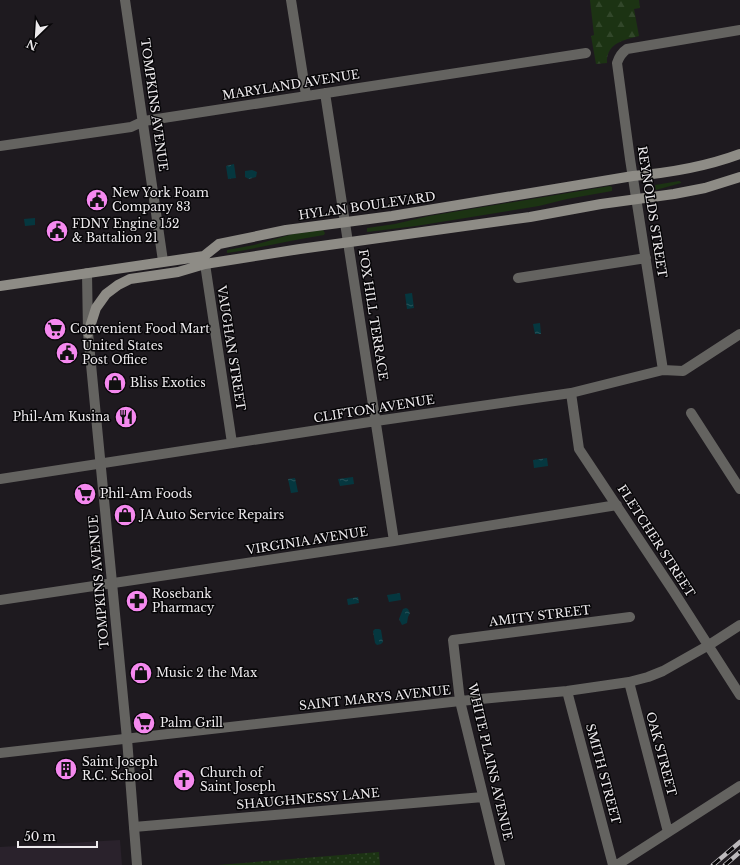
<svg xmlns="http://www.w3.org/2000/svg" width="740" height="865" font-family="'Libre Baskerville',serif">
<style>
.built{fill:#2a222c}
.grass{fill:#1c3313}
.forest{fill:url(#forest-firs)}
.park{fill:url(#park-dots)}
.water{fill:url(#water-ripples)}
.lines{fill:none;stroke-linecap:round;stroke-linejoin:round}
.minor{stroke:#646360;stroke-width:10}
.tertiary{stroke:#646360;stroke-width:10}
.secondary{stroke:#8e8c86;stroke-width:10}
.rail-casing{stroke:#bcb9bc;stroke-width:4.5}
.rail{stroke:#070608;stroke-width:3;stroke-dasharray:9;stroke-linecap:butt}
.labels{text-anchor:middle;stroke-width:3;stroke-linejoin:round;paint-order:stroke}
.street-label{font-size:12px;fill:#edeaed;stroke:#070608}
.poi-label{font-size:12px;fill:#edeaed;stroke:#070608;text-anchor:start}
</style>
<defs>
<pattern id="forest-firs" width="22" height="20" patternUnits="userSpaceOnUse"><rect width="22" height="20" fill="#1c3313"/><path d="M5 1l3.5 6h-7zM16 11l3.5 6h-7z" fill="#32472a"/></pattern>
<pattern id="park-dots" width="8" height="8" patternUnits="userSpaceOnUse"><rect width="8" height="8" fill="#1c3313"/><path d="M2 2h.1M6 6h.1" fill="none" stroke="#32472a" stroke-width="1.8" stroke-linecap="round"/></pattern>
<pattern id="water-ripples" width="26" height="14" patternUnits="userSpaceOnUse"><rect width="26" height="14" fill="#05373f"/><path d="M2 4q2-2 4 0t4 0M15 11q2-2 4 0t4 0" fill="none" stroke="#2a545b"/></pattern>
</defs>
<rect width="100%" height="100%" fill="#1e1a1f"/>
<!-- built -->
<path class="built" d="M120,840L122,865H0V847Z"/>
<!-- grass -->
<path class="grass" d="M679,181L681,182V183L656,190L655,185Z
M610,186L612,187V191L567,199L539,206L416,226L367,232V228L395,224L429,216Z
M323,230L325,233L324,235C292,240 260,248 227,253V250L254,245L293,234Z"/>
<!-- forest -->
<path class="forest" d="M590,0H639L640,8L634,9L639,36C624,40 606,43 607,63L596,64L591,36L594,35Z"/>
<!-- park -->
<path class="park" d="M379,852L380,865H218Z"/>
<!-- water -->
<path class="water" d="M234,164L236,178L228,179L226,166Z
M252,170L257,172L256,177L249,179L245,177V171Z
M35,218V225L25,226L24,219Z
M412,293L414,308L407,309L405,294Z
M540,323L541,334H535L533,324Z
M547,458L548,466L534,468L533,460Z
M353,477L354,484L340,486L338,479Z
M295,478L298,492L291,493L288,479Z
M400,593L401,600L389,602L387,595Z
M358,597L359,603L348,605L347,599Z
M406,608L408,609L410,613L408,617L407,623L402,625L399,619L403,609Z
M375,629H379L381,630L383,642L381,644L377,645L375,643L373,631Z"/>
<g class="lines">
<!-- minor -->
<path class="minor" d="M125,0L163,261
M291,0L306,95
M325,93L394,541
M0,146L131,127L144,121L586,53
M205,264L232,443
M518,278L646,258
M663,370L630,159L617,63C619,57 621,53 627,49L740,30
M571,393L579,449L674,592L740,695
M691,413L740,489
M0,479L376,421L571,393L663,370L683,371L740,334
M0,600L394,541L617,505
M629,682L668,832
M567,691L613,865
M0,753L460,701L567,691L629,682L648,677L663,671L709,645L740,625
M134,827L483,797
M500,865L460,701L453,640L630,617
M617,865L740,786"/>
<!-- tertiary -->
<path class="tertiary" d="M87,273L88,333L127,739L137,865"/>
<!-- secondary -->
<path class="secondary" d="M0,286L204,256L219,244L286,230L392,216L633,176C669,173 705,167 740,154
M88,333L96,308L106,294L118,285L130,279L178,272L205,264L300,249L530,217L601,204L674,194L705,188L740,177"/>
<!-- rail casing -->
<g class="rail-casing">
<path id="rail" d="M713,865L740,842
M725,865L740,852"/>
</g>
<!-- rail -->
<use href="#rail" class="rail"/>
</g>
<!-- icons -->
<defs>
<g id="civic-disc" transform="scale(1.15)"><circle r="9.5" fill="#f589ef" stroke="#070608"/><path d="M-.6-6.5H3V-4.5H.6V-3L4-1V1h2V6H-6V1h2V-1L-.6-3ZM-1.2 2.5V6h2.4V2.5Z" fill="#111"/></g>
<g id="supermarket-disc" transform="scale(1.15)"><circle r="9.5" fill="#f589ef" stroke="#070608"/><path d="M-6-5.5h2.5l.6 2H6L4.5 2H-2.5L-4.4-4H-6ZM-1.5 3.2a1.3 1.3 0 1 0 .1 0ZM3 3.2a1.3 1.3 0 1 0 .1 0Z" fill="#111"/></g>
<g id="shop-disc" transform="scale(1.15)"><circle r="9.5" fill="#f589ef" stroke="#070608"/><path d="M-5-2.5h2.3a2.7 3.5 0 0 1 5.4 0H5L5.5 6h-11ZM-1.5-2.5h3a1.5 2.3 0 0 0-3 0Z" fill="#111"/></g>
<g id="restaurant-disc" transform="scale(1.15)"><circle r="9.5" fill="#f589ef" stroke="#070608"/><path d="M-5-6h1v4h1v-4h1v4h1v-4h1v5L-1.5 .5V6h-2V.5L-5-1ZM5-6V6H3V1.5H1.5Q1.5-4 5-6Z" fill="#111"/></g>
<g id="pharmacy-disc" transform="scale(1.15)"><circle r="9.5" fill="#f589ef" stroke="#070608"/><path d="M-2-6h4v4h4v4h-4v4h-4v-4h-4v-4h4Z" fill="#111"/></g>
<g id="building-disc" transform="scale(1.15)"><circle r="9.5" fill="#f589ef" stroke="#070608"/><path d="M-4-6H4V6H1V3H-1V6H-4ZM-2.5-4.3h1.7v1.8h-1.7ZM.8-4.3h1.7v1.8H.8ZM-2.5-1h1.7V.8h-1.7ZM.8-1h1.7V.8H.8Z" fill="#111"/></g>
<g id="church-disc" transform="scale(1.15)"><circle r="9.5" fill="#f589ef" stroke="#070608"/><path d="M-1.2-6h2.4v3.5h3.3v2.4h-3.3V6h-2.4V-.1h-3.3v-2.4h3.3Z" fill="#111"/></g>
</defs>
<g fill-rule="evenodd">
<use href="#civic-disc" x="97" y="200"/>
<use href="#civic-disc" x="57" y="231"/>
<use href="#supermarket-disc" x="55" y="329"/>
<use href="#civic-disc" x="67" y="353"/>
<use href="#shop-disc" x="115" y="383"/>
<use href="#restaurant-disc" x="126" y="417"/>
<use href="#supermarket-disc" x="85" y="494"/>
<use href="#shop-disc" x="125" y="515"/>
<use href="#pharmacy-disc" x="137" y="601"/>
<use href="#shop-disc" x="141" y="673"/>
<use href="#supermarket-disc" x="144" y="723"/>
<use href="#building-disc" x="66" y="769"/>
<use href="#church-disc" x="184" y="780"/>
</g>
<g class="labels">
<!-- street labels -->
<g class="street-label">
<text transform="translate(291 85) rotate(-9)" y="4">MARYLAND AVENUE</text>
<text transform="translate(154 105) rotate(82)" y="4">TOMPKINS AVENUE</text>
<text transform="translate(367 206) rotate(-8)" y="4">HYLAN BOULEVARD</text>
<text transform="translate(652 212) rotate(81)" y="4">REYNOLDS STREET</text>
<text transform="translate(373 315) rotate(81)" y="4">FOX HILL TERRACE</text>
<text transform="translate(231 348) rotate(81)" y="4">VAUGHAN STREET</text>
<text transform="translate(374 409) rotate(-9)" y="4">CLIFTON AVENUE</text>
<text transform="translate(307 541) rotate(-9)" y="4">VIRGINIA AVENUE</text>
<text transform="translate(656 541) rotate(57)" y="4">FLETCHER STREET</text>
<text transform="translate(99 582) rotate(-95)" y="4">TOMPKINS AVENUE</text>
<text transform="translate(540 616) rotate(-7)" y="4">AMITY STREET</text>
<text transform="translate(375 698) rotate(-6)" y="4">SAINT MARYS AVENUE</text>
<text transform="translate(661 754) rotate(75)" y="4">OAK STREET</text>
<text transform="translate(490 762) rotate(77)" y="4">WHITE PLAINS AVENUE</text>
<text transform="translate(603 774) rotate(75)" y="4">SMITH STREET</text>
<text transform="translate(308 799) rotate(-5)" y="4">SHAUGHNESSY LANE</text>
</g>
<!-- poi labels -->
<g class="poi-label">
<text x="112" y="197">New York Foam<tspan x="112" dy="14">Company 83</tspan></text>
<text x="72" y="228">FDNY Engine 152<tspan x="72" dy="14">&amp; Battalion 21</tspan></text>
<text x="70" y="333">Convenient Food Mart</text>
<text x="82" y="350">United States<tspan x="82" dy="14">Post Office</tspan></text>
<text x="130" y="387">Bliss Exotics</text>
<text x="110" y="421" text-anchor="end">Phil-Am Kusina</text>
<text x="100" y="498">Phil-Am Foods</text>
<text x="140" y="519">JA Auto Service Repairs</text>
<text x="152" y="598">Rosebank<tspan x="152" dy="14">Pharmacy</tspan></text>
<text x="156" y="677">Music 2 the Max</text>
<text x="160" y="727">Palm Grill</text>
<text x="82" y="766">Saint Joseph<tspan x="82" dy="14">R.C. School</tspan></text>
<text x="200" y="777">Church of<tspan x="200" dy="14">Saint Joseph</tspan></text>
</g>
</g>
<!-- north arrow -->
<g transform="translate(36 36) rotate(205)" stroke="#070608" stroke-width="3" paint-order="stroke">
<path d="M0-3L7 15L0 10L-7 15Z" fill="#edeaed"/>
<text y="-6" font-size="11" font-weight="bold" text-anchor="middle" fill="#edeaed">N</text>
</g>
<!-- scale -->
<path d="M18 841v6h79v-6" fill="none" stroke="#edeaed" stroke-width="2"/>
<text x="24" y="841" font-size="12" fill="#edeaed" stroke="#070608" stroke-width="3" paint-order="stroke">50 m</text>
</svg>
